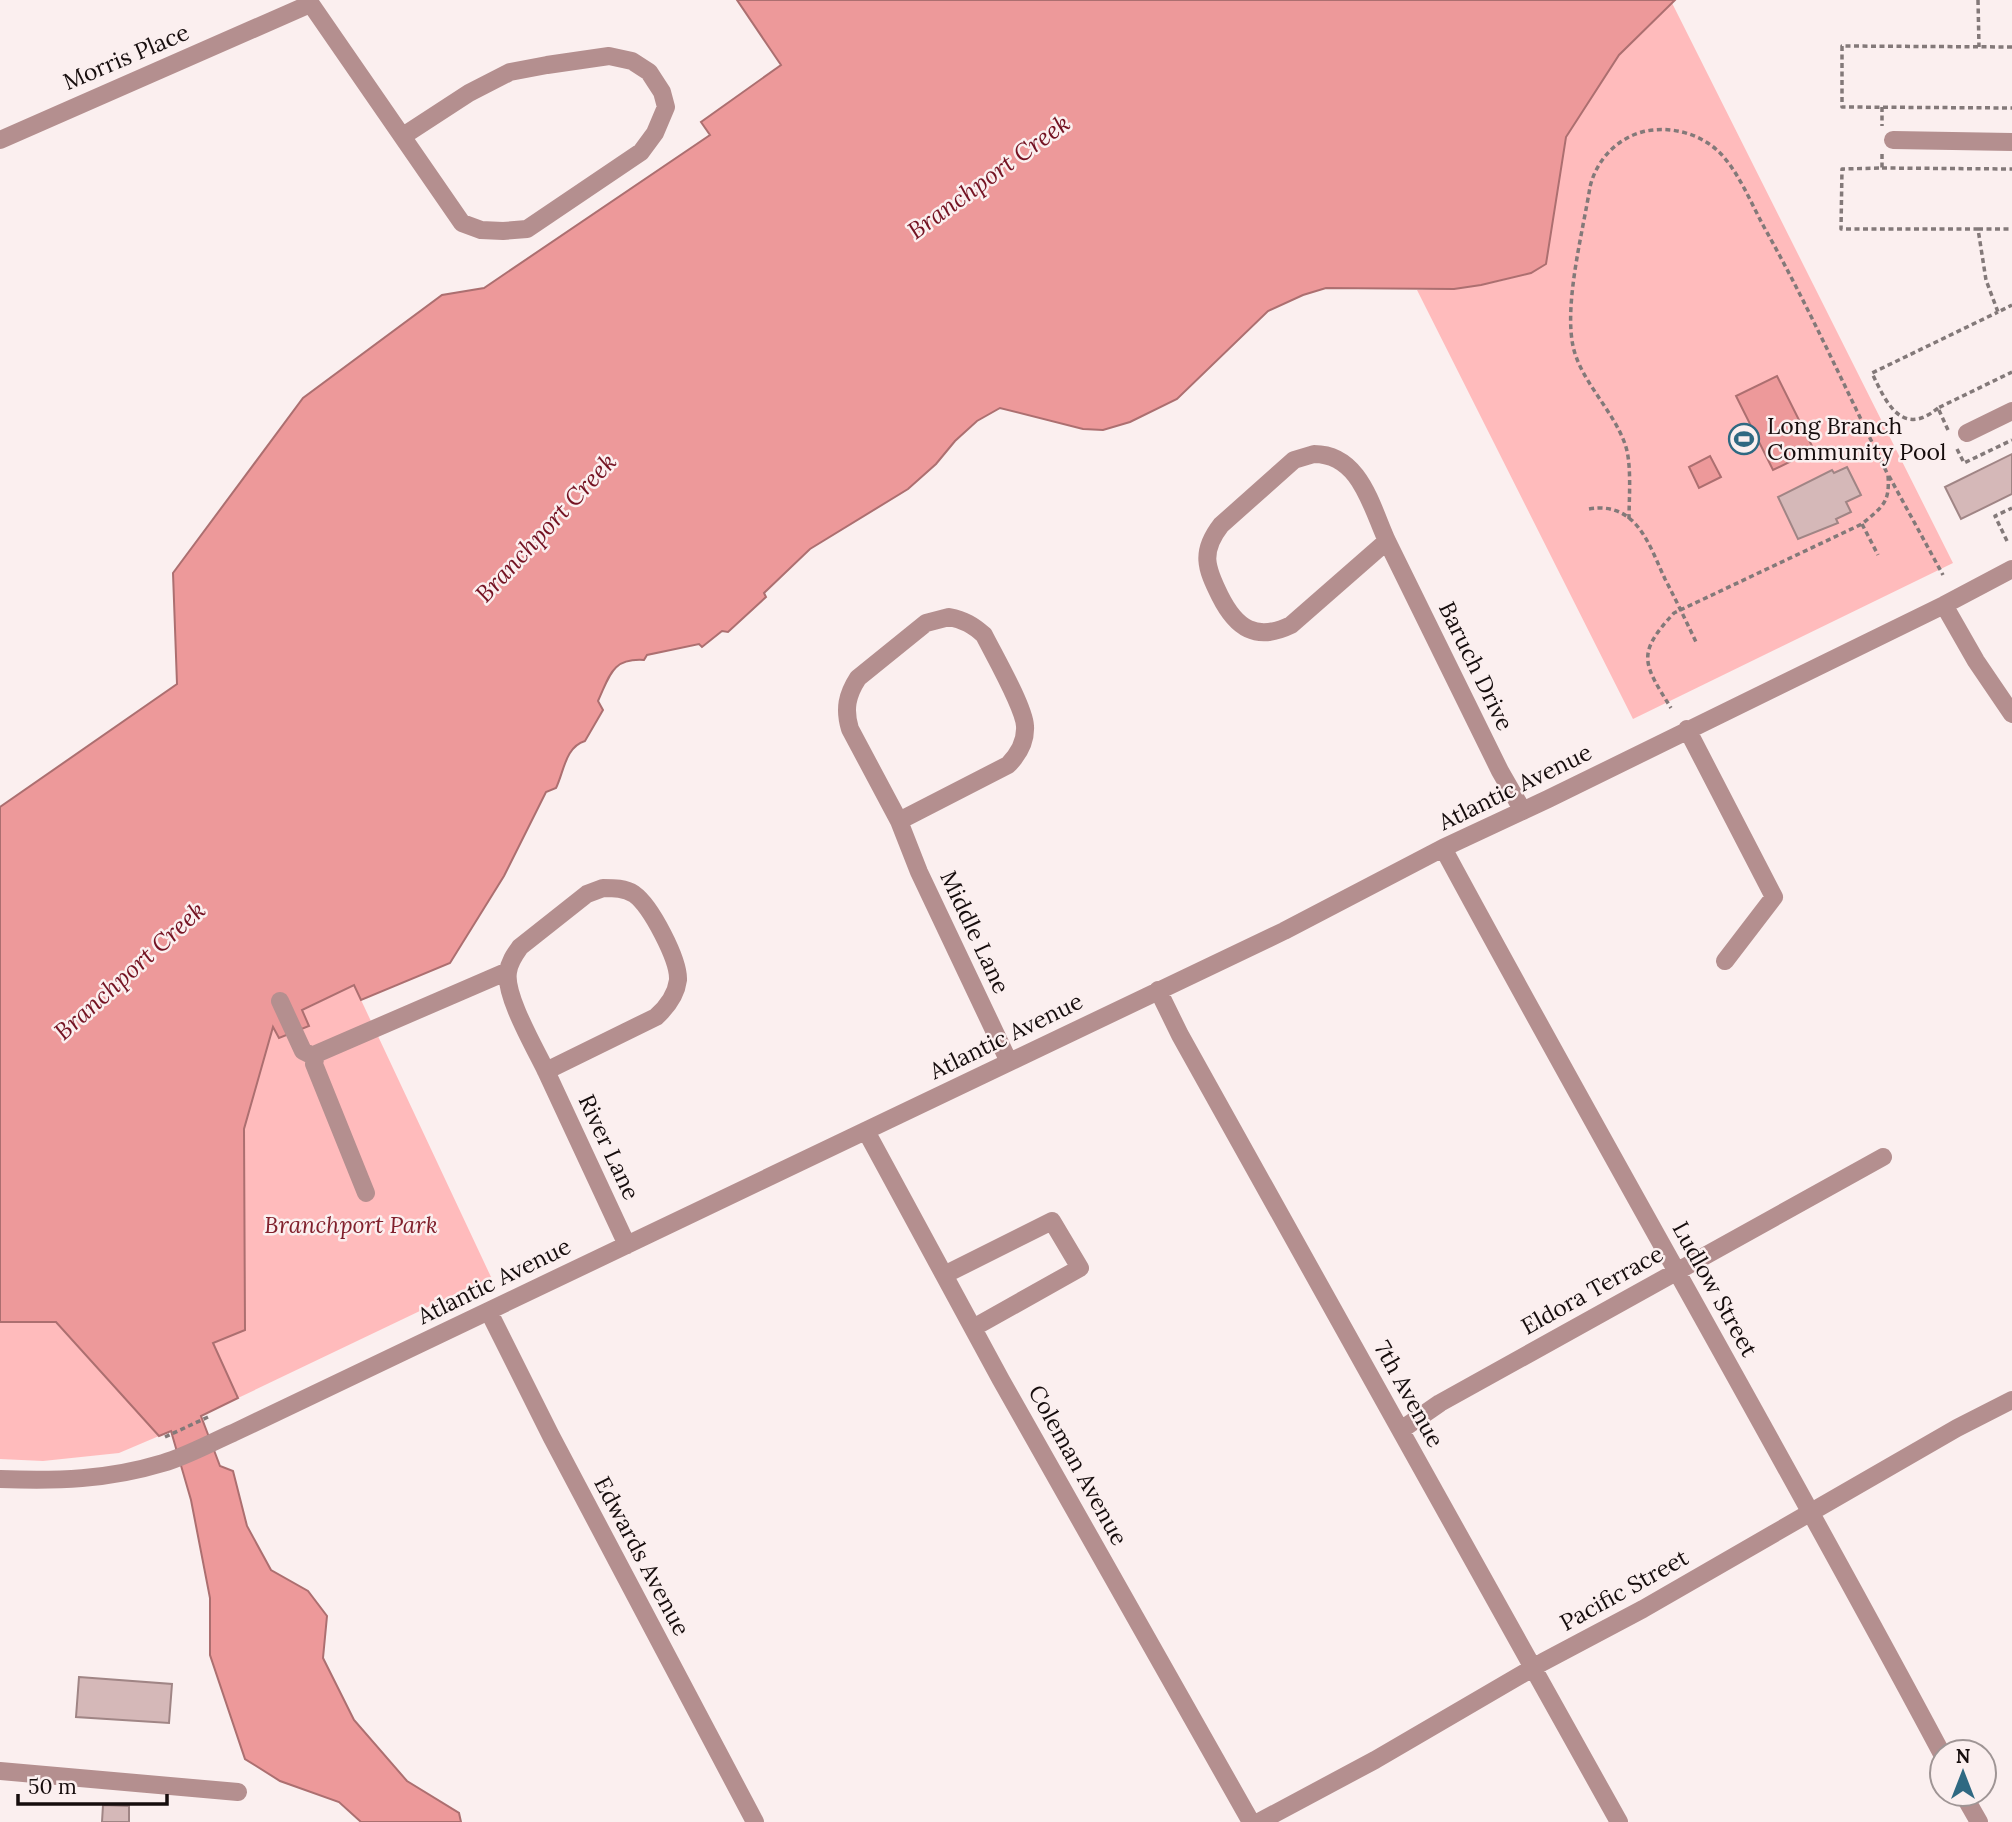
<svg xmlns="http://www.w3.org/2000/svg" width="2012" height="1822" font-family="Lora,serif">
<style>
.green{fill:#ffbbbc}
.water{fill:#ed999a;stroke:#ac6f70;stroke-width:2}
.building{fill:#d5b8b8;stroke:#a08585;stroke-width:2}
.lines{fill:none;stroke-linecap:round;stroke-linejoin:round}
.path{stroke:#837979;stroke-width:3.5;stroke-dasharray:5 3.5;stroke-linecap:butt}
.minor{stroke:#b48f8f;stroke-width:18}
.labels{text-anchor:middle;stroke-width:5;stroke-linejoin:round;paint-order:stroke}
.street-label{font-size:23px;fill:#160d0d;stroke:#fbefef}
.poi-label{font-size:23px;fill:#160d0d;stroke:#fbefef;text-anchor:start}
.park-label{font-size:23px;font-style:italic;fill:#81202c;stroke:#fbefef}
.water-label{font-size:24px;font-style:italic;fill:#741222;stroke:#fbefef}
</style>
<rect width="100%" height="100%" fill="#fbefef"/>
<!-- green -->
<path class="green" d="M1672,3L1953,563L1633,719L1417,290C1460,288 1508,286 1545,264L1566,137L1619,55Z
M354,985L491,1277L238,1398L213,1343L245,1329L244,1129L273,1026L279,1038L308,1026L302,1011Z
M0,1322H56L159,1436L119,1453L43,1461L0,1459Z"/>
<!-- water -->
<path class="water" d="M737,0H1675L1619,55L1566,137L1546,264L1531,273L1481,285L1454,289L1326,288L1303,295L1268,311L1177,399L1130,422L1103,430L1083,429L1000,408L977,421L955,441L936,464L908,489L810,549L764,593L766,597L728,632L722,631L702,647L699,644L647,655L644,660C612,658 610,675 598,701L603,710L585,741C565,747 564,772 556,788L546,792L504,876L450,963L361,1000L354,985L302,1010L309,1026L279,1038L273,1027L244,1129L245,1330L213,1343L238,1398L201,1416L220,1466L233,1471L247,1526L271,1570L308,1591L327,1616L323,1658L354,1720L407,1781L459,1813L461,1822H361L339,1802L280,1781L245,1759L210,1655V1598L191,1500L171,1431L159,1436L56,1322H0V807L177,684L173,573L303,398L442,295L484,288L710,135L701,122L781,65Z
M1777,376L1814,450L1773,470L1736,396Z
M1710,456L1721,477L1699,488L1689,467Z"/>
<!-- building -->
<path class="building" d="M2012,454V494L1961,519L1945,487Z
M1847,467L1861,495L1846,502L1851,512L1836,519L1838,523L1798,539L1778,497L1832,470L1834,473Z
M79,1677L172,1684L169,1723L76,1717Z
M103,1805L129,1806V1822H102Z"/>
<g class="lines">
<!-- path -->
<path class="path" d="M1978,0L1979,47
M2012,47L1842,46V107L2012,108
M1882,107V126
M1882,154V168L1842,169L1841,229H1978L1986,280L1998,312L2012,305
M1882,168L2012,169
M1978,229H2012
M1938,408C1901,439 1885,400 1872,373L1998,312
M1948,430L1938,408L2012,372
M1957,449L1964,463L2012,440
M1889,476L1943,575
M1589,509C1637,501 1649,545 1665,579C1676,600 1686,621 1696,642
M1629,519C1629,498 1632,463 1625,444C1613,410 1580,380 1573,346C1564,303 1583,231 1590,187C1596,161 1616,139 1642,132C1669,125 1701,133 1721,154C1739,173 1751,203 1764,227C1809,307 1847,392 1888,475C1890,503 1883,506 1862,524L1674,613C1636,654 1643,663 1671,708
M1862,524L1878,555
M2007,541L1995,516L2012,508
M165,1437L208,1417"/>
<!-- minor -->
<path class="minor" d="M308,0L462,223L481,230L503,231L527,229L641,152L655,133L666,107L662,92L649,72L632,61L609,56L547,65L510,72L469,93L403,136
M0,140L310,4
M1893,140L2012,142
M1967,433L2012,411
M1314,454C1360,454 1371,506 1387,541L1291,625C1256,642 1236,628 1220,596C1206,568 1200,552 1221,525L1294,460Z
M1387,541L1500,771L1523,811
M1944,605L1976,661L2012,714
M949,617C964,620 973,625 984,635C994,655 1024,707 1025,726C1026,742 1019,754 1008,765L899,821L850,729C844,709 847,695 858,678L926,623Z
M1687,729L1774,897L1725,961
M899,821L919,872L1009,1062
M1443,848C1607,1152 1780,1450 1942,1754
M603,888C614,888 625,888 634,894C651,906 679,960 678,980C676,996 667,1007 656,1017L546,1071C535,1048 504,995 508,972C509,962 515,954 520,947L587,894Z
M1158,990L1180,1035L1619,1822
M280,1001L303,1051L315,1057
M546,1071L627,1245
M866,1131L1001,1380L1251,1822
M366,1193L314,1064L316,1054L508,971
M944,1275L1052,1221L1080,1268L973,1328
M489,1312L551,1436L755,1822
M1401,1430L1440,1403L1883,1157
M0,1479C57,1481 107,1480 163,1463C187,1456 210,1443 233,1433L1284,931L1443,848L1548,799L1944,605L2012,569
M0,1771L238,1792
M1963,1794L1979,1822
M1259,1822L1375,1760L1543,1662L1643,1609L1957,1428L2012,1400"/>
</g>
<!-- icons -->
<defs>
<g id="stadium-ring" transform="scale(1.575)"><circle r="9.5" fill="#fbefef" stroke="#2f6982" stroke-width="1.5"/><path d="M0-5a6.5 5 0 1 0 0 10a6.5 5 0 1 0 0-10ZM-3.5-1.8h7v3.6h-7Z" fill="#2f6982"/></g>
</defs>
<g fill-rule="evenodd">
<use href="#stadium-ring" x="1744" y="439"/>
</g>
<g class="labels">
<!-- street labels -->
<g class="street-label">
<text transform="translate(126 57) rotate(-23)" y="8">Morris Place</text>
<text transform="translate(1476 666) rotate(64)" y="8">Baruch Drive</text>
<text transform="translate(1515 787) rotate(-26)" y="8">Atlantic Avenue</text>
<text transform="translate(975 932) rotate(65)" y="8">Middle Lane</text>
<text transform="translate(1006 1036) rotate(-26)" y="8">Atlantic Avenue</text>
<text transform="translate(609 1147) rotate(65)" y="8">River Lane</text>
<text transform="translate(494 1281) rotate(-26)" y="8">Atlantic Avenue</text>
<text transform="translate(1715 1289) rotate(61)" y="8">Ludlow Street</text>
<text transform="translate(1592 1290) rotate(-29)" y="8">Eldora Terrace</text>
<text transform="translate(1409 1394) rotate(61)" y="8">7th Avenue</text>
<text transform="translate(1078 1465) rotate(61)" y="8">Coleman Avenue</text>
<text transform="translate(642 1556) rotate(62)" y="8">Edwards Avenue</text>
<text transform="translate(1624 1590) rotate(-29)" y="8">Pacific Street</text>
</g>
<!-- poi labels -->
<g class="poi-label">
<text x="1767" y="434">Long Branch<tspan x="1767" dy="26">Community Pool</tspan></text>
</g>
<!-- park labels -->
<g class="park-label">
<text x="351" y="1233">Branchport Park</text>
</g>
<!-- water labels -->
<g class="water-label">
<text transform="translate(989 177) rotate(-36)" y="8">Branchport Creek</text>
<text transform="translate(546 528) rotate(-47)" y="8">Branchport Creek</text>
<text transform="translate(130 971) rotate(-42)" y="8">Branchport Creek</text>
</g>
</g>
<!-- north arrow -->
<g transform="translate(1963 1773)"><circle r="33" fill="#fbefef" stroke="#9f9595" stroke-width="2"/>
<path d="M0-5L12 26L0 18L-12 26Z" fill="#2f6982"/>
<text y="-10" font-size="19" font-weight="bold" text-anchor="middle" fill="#160d0d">N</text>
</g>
<!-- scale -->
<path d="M18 1794v10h149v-10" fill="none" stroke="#160d0d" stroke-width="3.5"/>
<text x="28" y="1794" font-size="21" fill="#160d0d" stroke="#fbefef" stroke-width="5" paint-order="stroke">50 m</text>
</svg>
